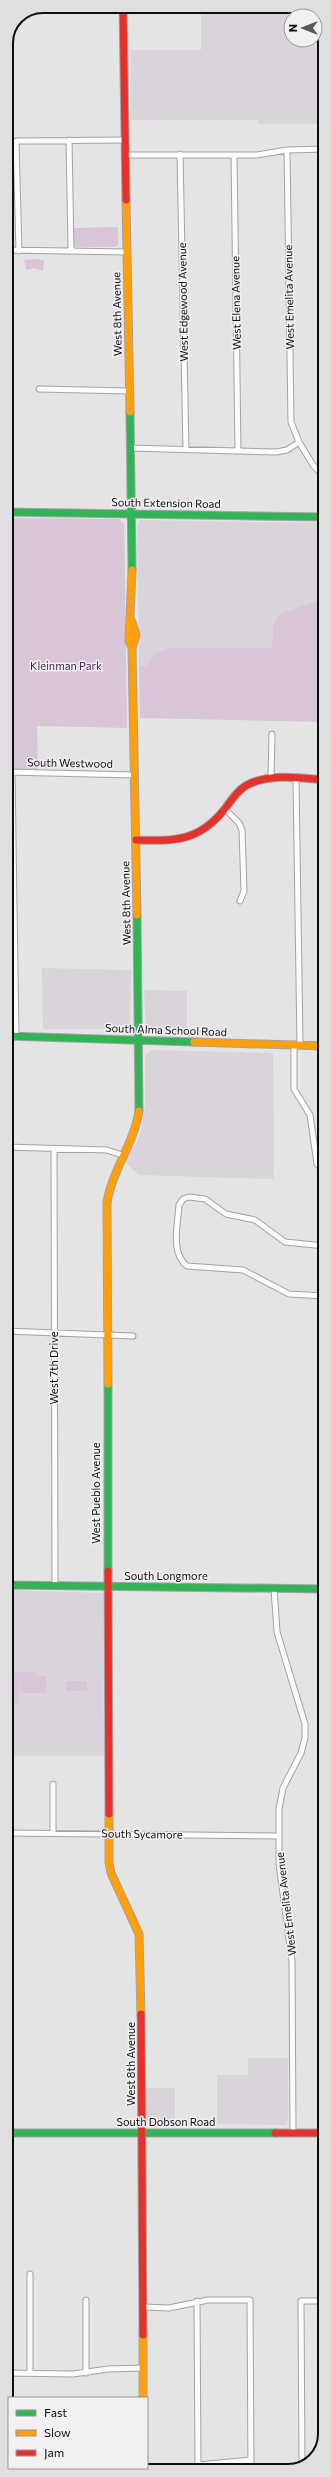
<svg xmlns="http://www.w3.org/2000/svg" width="331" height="2477" font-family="Commissioner,sans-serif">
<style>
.built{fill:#d9d4d9}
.green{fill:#d8c6d8}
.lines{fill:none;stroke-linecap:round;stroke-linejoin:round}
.street-casing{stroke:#a3a2a3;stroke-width:7}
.fast-casing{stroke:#a3a2a3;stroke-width:9}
.slow-casing{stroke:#a3a2a3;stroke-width:9}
.jam-casing{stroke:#a3a2a3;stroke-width:9}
.street{stroke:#fbfbfb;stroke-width:5}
.fast{stroke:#30b455;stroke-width:7}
.slow{stroke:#ff9f0a;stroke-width:7}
.jam{stroke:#e5322d;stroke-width:7}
.labels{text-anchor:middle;stroke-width:3;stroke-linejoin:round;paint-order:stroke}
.street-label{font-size:11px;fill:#0f0e0f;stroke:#f3f0f3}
.park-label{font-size:11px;fill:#4d2150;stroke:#f3f0f3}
.rim{fill:none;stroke:#0f0e0f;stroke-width:2}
</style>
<rect width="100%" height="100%" fill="#e5e4e5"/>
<!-- built -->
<path class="built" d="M201,6H292L312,16H291V40H315V19L325,39V124H258V120H130L131,50H201Z
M140,520L318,523L317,601L279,614L273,625L272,648H168L156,653L147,665L139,666L137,525Z
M42,968L131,970L130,1029H43Z
M144,990L187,991V1033L151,1032L146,1030Z
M151,1050L273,1053L274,1179L139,1175L123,1160L136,1144L141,1130L145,1106V1055Z
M10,1590L103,1593L104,1756H6V1638Z
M248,2058H288V2120L285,2125L217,2124V2075H248Z
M145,2088H175V2124L146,2122Z"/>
<!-- green -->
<path class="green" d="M118,227V245L116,247H76L74,244L73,228Z
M36,259L44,260L43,271L34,268L26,270L24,260Z
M6,518L119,519L124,523L127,728L37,726L38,770L6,769Z
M318,523H325V722L140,718L139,666L147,665L156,653L168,648H272L273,625L279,614L317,601Z
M7,1672H36V1676H46L47,1693H20L19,1676V1703H7Z
M66,1681H87V1691H66Z"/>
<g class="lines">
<!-- street casing -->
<g class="street-casing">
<path id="street" d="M69,140L71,251
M287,150L291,422L299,442
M180,154L186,450
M126,155H257L287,150L325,149
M234,155L238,451
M6,250L127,252
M19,251L16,141L125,140
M39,389L129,391
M130,448L276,452L287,450L299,442L313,465L325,478
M6,772L134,775
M12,772L16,1036
M271,779L272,734
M296,779L300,1045
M225,809L239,823L242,830L244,891L240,901
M6,925H14
M294,1044V1089L310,1115L317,1164L325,1171
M6,1147L107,1150L122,1155
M54,1149L55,1586
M325,1246L285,1242L255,1220L226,1214L205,1199L189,1197L183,1199L179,1205C178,1224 170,1253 187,1266L243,1270L289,1294L325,1296
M6,1331L133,1336
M6,1527V1593
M274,1588L277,1632L305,1724V1738L301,1753L283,1788L279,1809V1864L292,1961L293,2133
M6,1833L279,1836
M53,1833V1784
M30,2274V2373
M86,2300V2373
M197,2301L198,2465L251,2460
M143,2307L169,2308L208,2300H250L251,2471
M6,2373L73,2374L108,2369L143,2368
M302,2465L301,2301H325
M84,2468V2471"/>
</g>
<!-- fast casing -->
<g class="fast-casing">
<path id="fast" d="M130,412L132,570
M6,512L325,517
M137,915L139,1111
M6,1036L194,1042
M108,1384V1571
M6,1585L325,1589
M6,2133H275"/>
</g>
<!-- slow casing -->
<g class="slow-casing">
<path id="slow" d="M126,200L130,412
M132,570L129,641L132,648L137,915
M132,622L136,635L132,648
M194,1042L325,1046
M108,1384L107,1203C112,1170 134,1144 139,1111
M109,1814V1862L111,1873L139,1934L141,2014
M143,2335V2398
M144,2468V2471"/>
</g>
<!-- jam casing -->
<g class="jam-casing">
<path id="jam" d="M123,6L126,200
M136,840C174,841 198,842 224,810C231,801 238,789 249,784C272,773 301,778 325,780
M108,1571L109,1814
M141,2014L143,2335
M275,2133H325"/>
</g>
<!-- street -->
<use href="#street" class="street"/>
<!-- fast -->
<use href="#fast" class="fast"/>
<!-- slow -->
<use href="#slow" class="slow"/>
<!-- jam -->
<use href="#jam" class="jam"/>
</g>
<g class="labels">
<!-- street labels -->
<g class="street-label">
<text transform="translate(289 297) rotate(-91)" y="4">West Emelita Avenue</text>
<text transform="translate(183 302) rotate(-91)" y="4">West Edgewood Avenue</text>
<text transform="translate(236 303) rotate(-91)" y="4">West Elena Avenue</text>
<text transform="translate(117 314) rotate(-91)" y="4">West 8th Avenue</text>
<text transform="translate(166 503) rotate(1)" y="4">South Extension Road</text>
<text transform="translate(70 763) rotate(1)" y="4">South Westwood</text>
<text transform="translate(126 903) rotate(-91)" y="4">West 8th Avenue</text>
<text transform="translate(166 1030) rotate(2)" y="4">South Alma School Road</text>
<text transform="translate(54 1368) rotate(-90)" y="4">West 7th Drive</text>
<text transform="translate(96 1493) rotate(-90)" y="4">West Pueblo Avenue</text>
<text x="166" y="1580">South Longmore</text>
<text transform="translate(142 1834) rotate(1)" y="4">South Sycamore</text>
<text transform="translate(286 1904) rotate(-97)" y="4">West Emelita Avenue</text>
<text transform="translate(131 2064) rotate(-90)" y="4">West 8th Avenue</text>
<text x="166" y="2126">South Dobson Road</text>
</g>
<!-- park labels -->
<g class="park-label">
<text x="66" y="670">Kleinman Park</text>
</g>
</g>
<!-- crop -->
<path d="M0 0H331V2477H0ZM43 13H288A30 30 0 0 1 318 43V2434A30 30 0 0 1 288 2464H43A30 30 0 0 1 13 2434V43A30 30 0 0 1 43 13Z" fill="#e1dee1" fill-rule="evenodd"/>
<path class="rim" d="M43 13H288A30 30 0 0 1 318 43V2434A30 30 0 0 1 288 2464H43A30 30 0 0 1 13 2434V43A30 30 0 0 1 43 13Z"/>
<!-- legend -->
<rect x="8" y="2397" width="140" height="72" fill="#f3f0f3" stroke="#989698"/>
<rect x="16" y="2410" width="20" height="6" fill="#30b455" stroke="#989698"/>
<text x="44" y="2417" font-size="12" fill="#0f0e0f">Fast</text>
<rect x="16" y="2430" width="20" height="6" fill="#ff9f0a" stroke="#989698"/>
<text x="44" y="2437" font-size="12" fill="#0f0e0f">Slow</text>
<rect x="16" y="2450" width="20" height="6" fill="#e5322d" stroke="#989698"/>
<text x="44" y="2457" font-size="12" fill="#0f0e0f">Jam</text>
<!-- north arrow -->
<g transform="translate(303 28) rotate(270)"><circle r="19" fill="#f3f0f3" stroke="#989698"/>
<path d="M0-3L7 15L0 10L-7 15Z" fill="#5a595a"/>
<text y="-6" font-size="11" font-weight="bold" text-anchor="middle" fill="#0f0e0f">N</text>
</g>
</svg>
